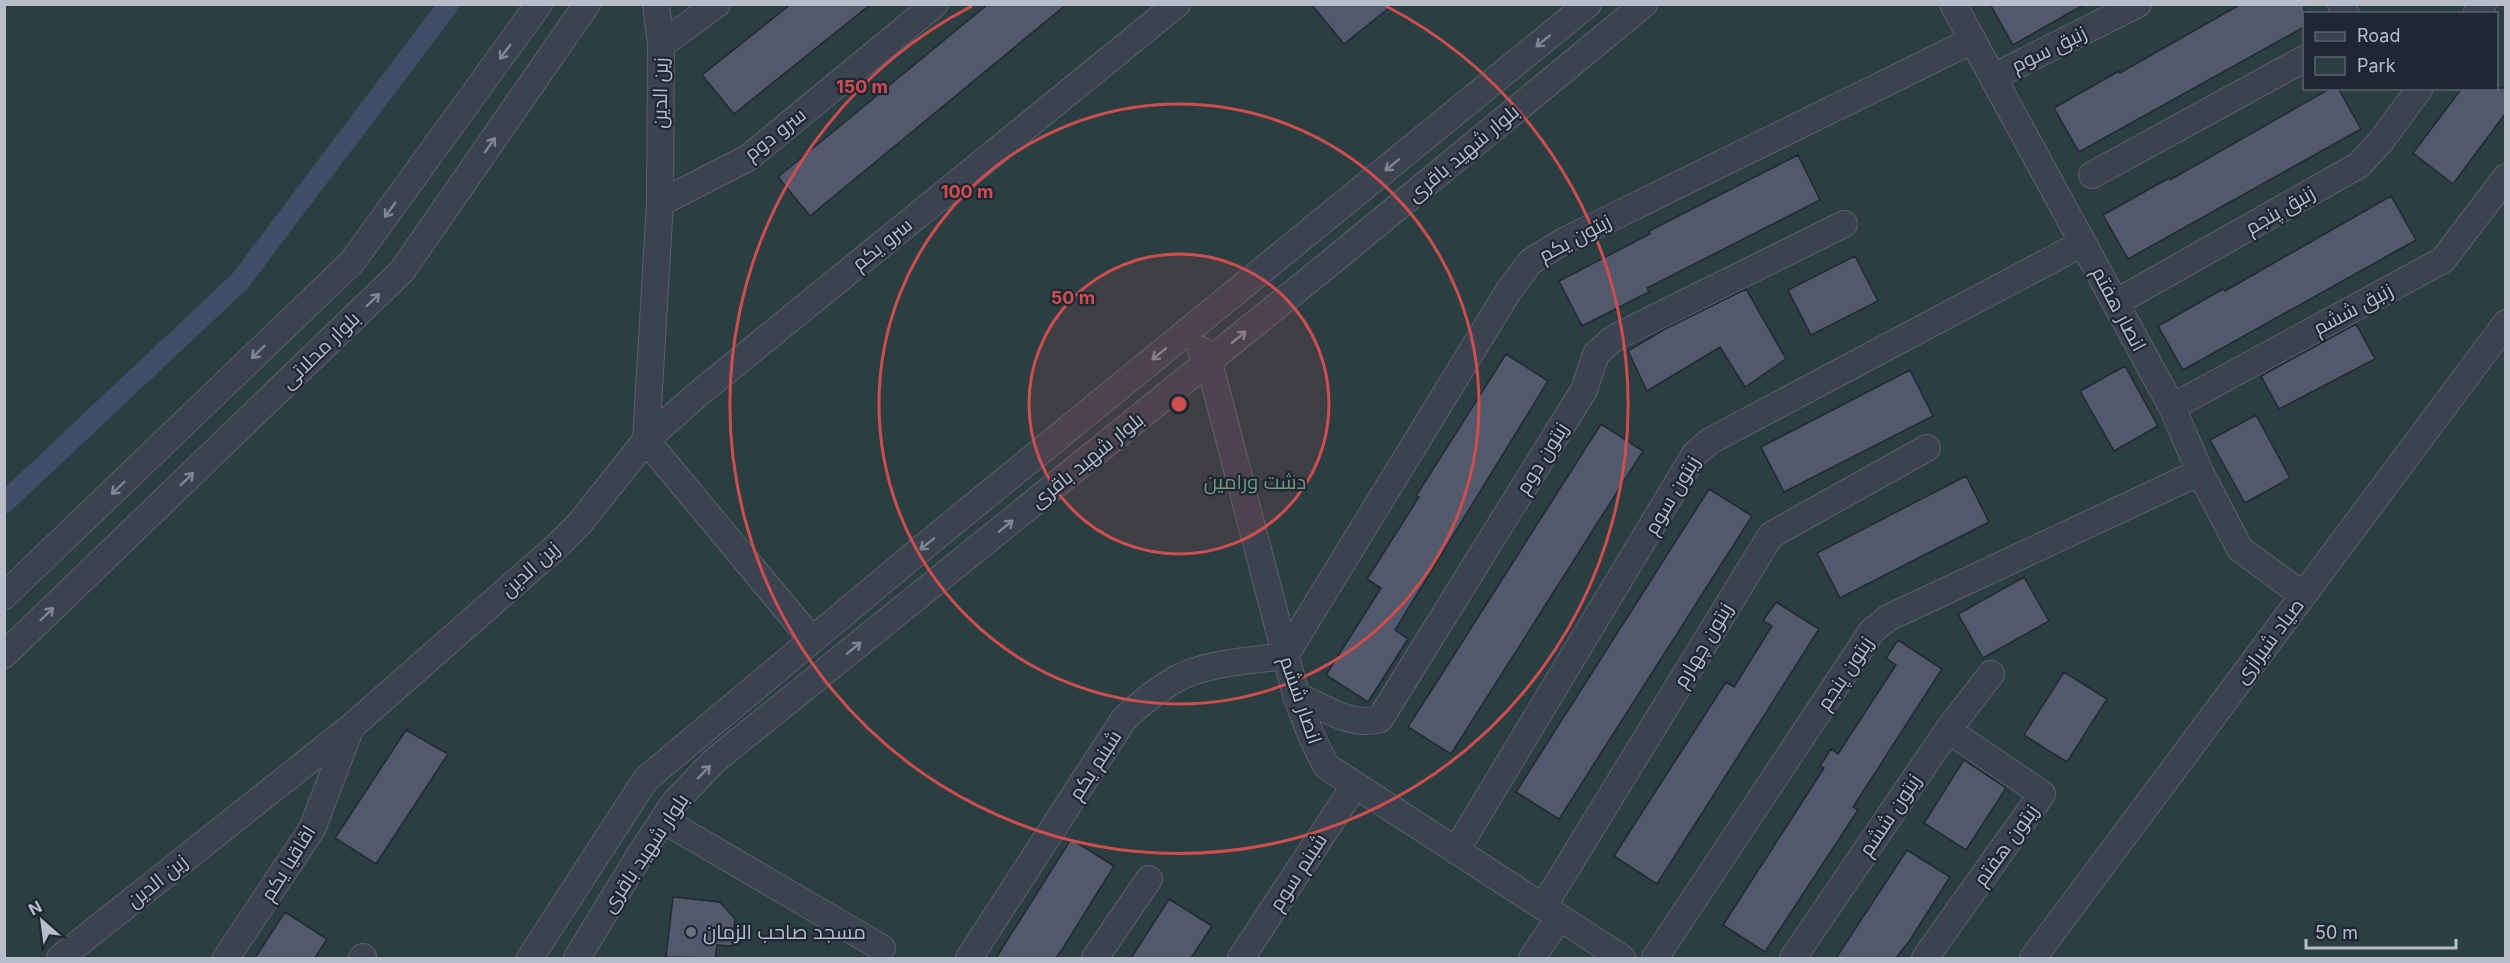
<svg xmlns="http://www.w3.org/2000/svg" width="2510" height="963" font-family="Inter,Cairo,sans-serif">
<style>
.green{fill:#2b3e41;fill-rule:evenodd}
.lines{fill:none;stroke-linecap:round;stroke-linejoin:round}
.canal{stroke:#3f4d66;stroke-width:21}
.building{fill:#51596a;stroke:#222936;stroke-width:1.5}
.minor-casing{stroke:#59606c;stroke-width:28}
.minor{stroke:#3c424f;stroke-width:26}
.oneway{stroke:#808692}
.ring{fill:none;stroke:#ce4e50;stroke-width:3}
.worship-dot{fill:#6b7280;stroke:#202734;stroke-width:2}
.labels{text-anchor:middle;stroke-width:4.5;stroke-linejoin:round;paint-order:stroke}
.street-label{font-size:20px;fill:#b8bec9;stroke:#202734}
.park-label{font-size:20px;fill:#71997c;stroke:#202734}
.poi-label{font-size:20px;fill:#b8bec9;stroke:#202734;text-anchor:start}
.centre{fill:#ce4e50;stroke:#202734;stroke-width:3}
.ring-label{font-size:18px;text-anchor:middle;font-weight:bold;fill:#ce4e50;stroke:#202734;stroke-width:4.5;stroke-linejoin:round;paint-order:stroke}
</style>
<rect width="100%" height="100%" fill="#28303f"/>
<!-- green -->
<path class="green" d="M5,5H2505V958H5ZM2304,14H2496V88H2304Z"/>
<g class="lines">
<!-- canal -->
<path class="canal" d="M4,503L240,281L449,4"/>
</g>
<!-- building -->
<path class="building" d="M791,4H871L734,114L702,75Z
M988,4H1067L810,216L778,177Z
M1311,4H1394L1344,44Z
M1990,4H2085L2013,45Z
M2241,4H2304V27L2079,152L2054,108L2119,71L2120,73Z
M2331,88H2338L2361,129L2128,259L2103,215L2169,178L2170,180Z
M2462,88H2505V114L2453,184L2413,153Z
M1798,155L1820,200L1647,288L1649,292L1582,326L1559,281L1650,234L1649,231Z
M2391,196L2416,240L2183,370L2158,326L2223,289L2225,291Z
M1855,256L1878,301L1811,335L1788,290Z
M1746,289L1786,359L1745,387L1720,347L1647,391L1628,351L1665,329Z
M2356,324L2375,359L2279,409L2261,376Z
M1506,354L1548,381L1395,630L1408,639L1368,702L1326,675L1381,588L1367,579L1419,497L1416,496Z
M2125,366L2158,426L2114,451L2080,391Z
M1910,370L1933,416L1784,492L1761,447Z
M2256,415L2290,478L2245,503L2210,440Z
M1601,424L1643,451L1451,754L1408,727Z
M1966,476L1989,522L1840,598L1817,553Z
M1709,489L1752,516L1559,819L1516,792Z
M2024,577L2049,621L1983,658L1958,614Z
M1776,602L1819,629L1657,884L1614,856L1726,682L1734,687L1772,626L1763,621Z
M1898,640L1942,669L1853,807L1858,810L1765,952L1723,925L1824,768L1820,766L1831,749L1838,754L1896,665L1886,658Z
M2064,672L2107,699L2067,762L2024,735Z
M406,730L448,754L376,864L335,838Z
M1964,760L2006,788L1966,850L1924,823Z
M1071,839L1114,866L1063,948L1056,958H996Z
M1907,850L1950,877L1910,940L1896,958H1836Z
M673,897L720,902L735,919L732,946L717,945L715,958L666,957Z
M1169,899L1212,926L1191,958H1131Z
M285,912L327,939L315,958H255Z"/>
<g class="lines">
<!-- minor casing -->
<g class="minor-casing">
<path id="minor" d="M1953,4L2172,407L2200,472L2240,549L2303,595
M2341,4L2346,14
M2476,14L2483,4
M661,45L717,4
M1993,77L2138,4
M2092,175L2304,59
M660,203L748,158L935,4
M2115,303L2359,165L2381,141L2420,88
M1201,350L1209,362L1296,695L1310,733L1326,766L1622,958
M2172,407L2443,260L2506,177
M4,596L352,262L539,4
M812,640L646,440L697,395L1177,4
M4,655L402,271L587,4
M1296,695C1321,706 1352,728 1380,719L1584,390L1596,354L1614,338L1844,224
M663,820L882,948
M1456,851L1695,454L1710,441L2083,243
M1543,907L1771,535L1927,448
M60,958L351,727L557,546L580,523L646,440L660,203L661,45L656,4
M226,958L312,829L351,727
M362,958L363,957
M530,958L646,779L921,549L1588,4
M577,958L641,853L674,803L714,761L1330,263L1644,4
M969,958L1124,719C1141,703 1159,688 1180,677C1211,662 1251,661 1285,656L1508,292L1530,262L1564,241L1973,40
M1095,958L1149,879
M1241,958L1355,785
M1532,958L1559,918
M1655,958L1872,631L1888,618L2200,472
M1793,958L1948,730L1991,674
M1925,958L2042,794L1948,730
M2033,958L2506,323"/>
</g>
<!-- minor -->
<use href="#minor" class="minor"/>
</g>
<!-- one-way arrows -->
<defs><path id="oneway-shaft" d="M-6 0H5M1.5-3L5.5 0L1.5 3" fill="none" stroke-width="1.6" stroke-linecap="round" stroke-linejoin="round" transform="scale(1.5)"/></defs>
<g class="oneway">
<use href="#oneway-shaft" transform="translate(1543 41) rotate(141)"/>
<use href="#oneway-shaft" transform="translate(505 52) rotate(126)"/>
<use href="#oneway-shaft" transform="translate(490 145) rotate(-55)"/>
<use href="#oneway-shaft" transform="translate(1392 165) rotate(141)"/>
<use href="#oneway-shaft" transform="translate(390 210) rotate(126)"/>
<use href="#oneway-shaft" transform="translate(373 300) rotate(-44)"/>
<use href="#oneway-shaft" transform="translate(1239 337) rotate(-39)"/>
<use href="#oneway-shaft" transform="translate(258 352) rotate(136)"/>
<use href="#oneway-shaft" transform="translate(1159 354) rotate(141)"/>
<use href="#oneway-shaft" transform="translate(187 479) rotate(-44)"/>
<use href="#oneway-shaft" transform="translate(118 488) rotate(136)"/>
<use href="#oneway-shaft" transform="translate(1006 526) rotate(-39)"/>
<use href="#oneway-shaft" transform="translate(927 544) rotate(141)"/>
<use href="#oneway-shaft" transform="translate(47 614) rotate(-44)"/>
<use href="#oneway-shaft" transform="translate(854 648) rotate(-39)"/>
<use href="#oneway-shaft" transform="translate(704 772) rotate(-46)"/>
</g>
<!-- distance rings -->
<circle cx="1179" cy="404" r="150" fill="#ce4e50" fill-opacity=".12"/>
<g class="ring">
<circle cx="1179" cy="404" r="150"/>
<circle cx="1179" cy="404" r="300"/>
<path d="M1386 6A449 449 0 1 1 972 6"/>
</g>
<!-- markers -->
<circle class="worship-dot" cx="691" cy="932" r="6"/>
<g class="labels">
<!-- street labels -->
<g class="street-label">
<text transform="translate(2049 49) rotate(-26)" y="7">زنبق سوم</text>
<text transform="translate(660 93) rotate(-89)" y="7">زین الدین</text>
<text transform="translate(775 134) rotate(-38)" y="7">سرو دوم</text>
<text transform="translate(1463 153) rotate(-40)" y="7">بلوار شهید باقری</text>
<text transform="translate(2280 210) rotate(-30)" y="7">زنبق پنجم</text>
<text transform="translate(1575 238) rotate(-28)" y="7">زیتون یکم</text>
<text transform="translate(882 244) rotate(-39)" y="7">سرو یکم</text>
<text transform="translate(2119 309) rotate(62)" y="7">انصار هفتم</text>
<text transform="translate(2353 309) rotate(-28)" y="7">زنبق ششم</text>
<text transform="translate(320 350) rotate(-44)" y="7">بلوار محلاتی</text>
<text transform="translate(1542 458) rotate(-58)" y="7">زیتون دوم</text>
<text transform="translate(1087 460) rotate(-39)" y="7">بلوار شهید باقری</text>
<text transform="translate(1672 495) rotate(-59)" y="7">زیتون سوم</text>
<text transform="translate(530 569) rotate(-42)" y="7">زین الدین</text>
<text transform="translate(2269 641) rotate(-53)" y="7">صیاد شیرازی</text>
<text transform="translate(1703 645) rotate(-59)" y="7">زیتون چهارم</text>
<text transform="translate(1845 673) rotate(-56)" y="7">زیتون پنجم</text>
<text transform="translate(1301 700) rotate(71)" y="7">انصار ششم</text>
<text transform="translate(1095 765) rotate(-57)" y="7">شبنم یکم</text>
<text transform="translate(1890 815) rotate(-56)" y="7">زیتون ششم</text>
<text transform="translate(2006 845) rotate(-54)" y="7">زیتون هفتم</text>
<text transform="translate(645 853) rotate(-56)" y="7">بلوار شهید باقری</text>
<text transform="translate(288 863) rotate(-58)" y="7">اقاقیا یکم</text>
<text transform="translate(1298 872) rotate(-57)" y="7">شبنم سوم</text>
<text transform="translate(157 881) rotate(-39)" y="7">زین الدین</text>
</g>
<!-- park labels -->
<g class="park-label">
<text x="1255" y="489">دشت ورامین</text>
</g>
<!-- poi labels -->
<g class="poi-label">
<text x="703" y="939">مسجد صاحب الزمان</text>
</g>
</g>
<circle cx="1179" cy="404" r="9" class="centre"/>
<g class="ring-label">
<text x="862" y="93">150 m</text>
<text x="967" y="198">100 m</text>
<text x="1073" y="304">50 m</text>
</g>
<!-- border -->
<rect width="2510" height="963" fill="none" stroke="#b8bec9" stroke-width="12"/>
<!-- legend -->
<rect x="2303" y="12" width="195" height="78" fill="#202734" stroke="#5d6370" stroke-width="1.5"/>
<rect x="2315" y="32" width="30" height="9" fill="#3c424f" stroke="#5d6370" stroke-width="1.5"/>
<text x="2357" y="42" font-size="18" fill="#b8bec9">Road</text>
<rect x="2315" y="57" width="30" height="18" fill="#2b3e41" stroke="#5d6370" stroke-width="1.5"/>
<text x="2357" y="72" font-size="18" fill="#b8bec9">Park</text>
<!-- north arrow -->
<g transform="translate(42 921) rotate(332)" stroke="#202734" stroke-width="4.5" paint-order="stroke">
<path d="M0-4.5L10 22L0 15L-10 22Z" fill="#b8bec9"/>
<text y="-9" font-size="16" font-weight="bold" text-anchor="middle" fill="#b8bec9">N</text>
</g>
<!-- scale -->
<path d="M2306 939v9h150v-9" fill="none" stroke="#b8bec9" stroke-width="3"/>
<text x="2315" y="939" font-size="18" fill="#b8bec9" stroke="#202734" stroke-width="4.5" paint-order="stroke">50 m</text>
</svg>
